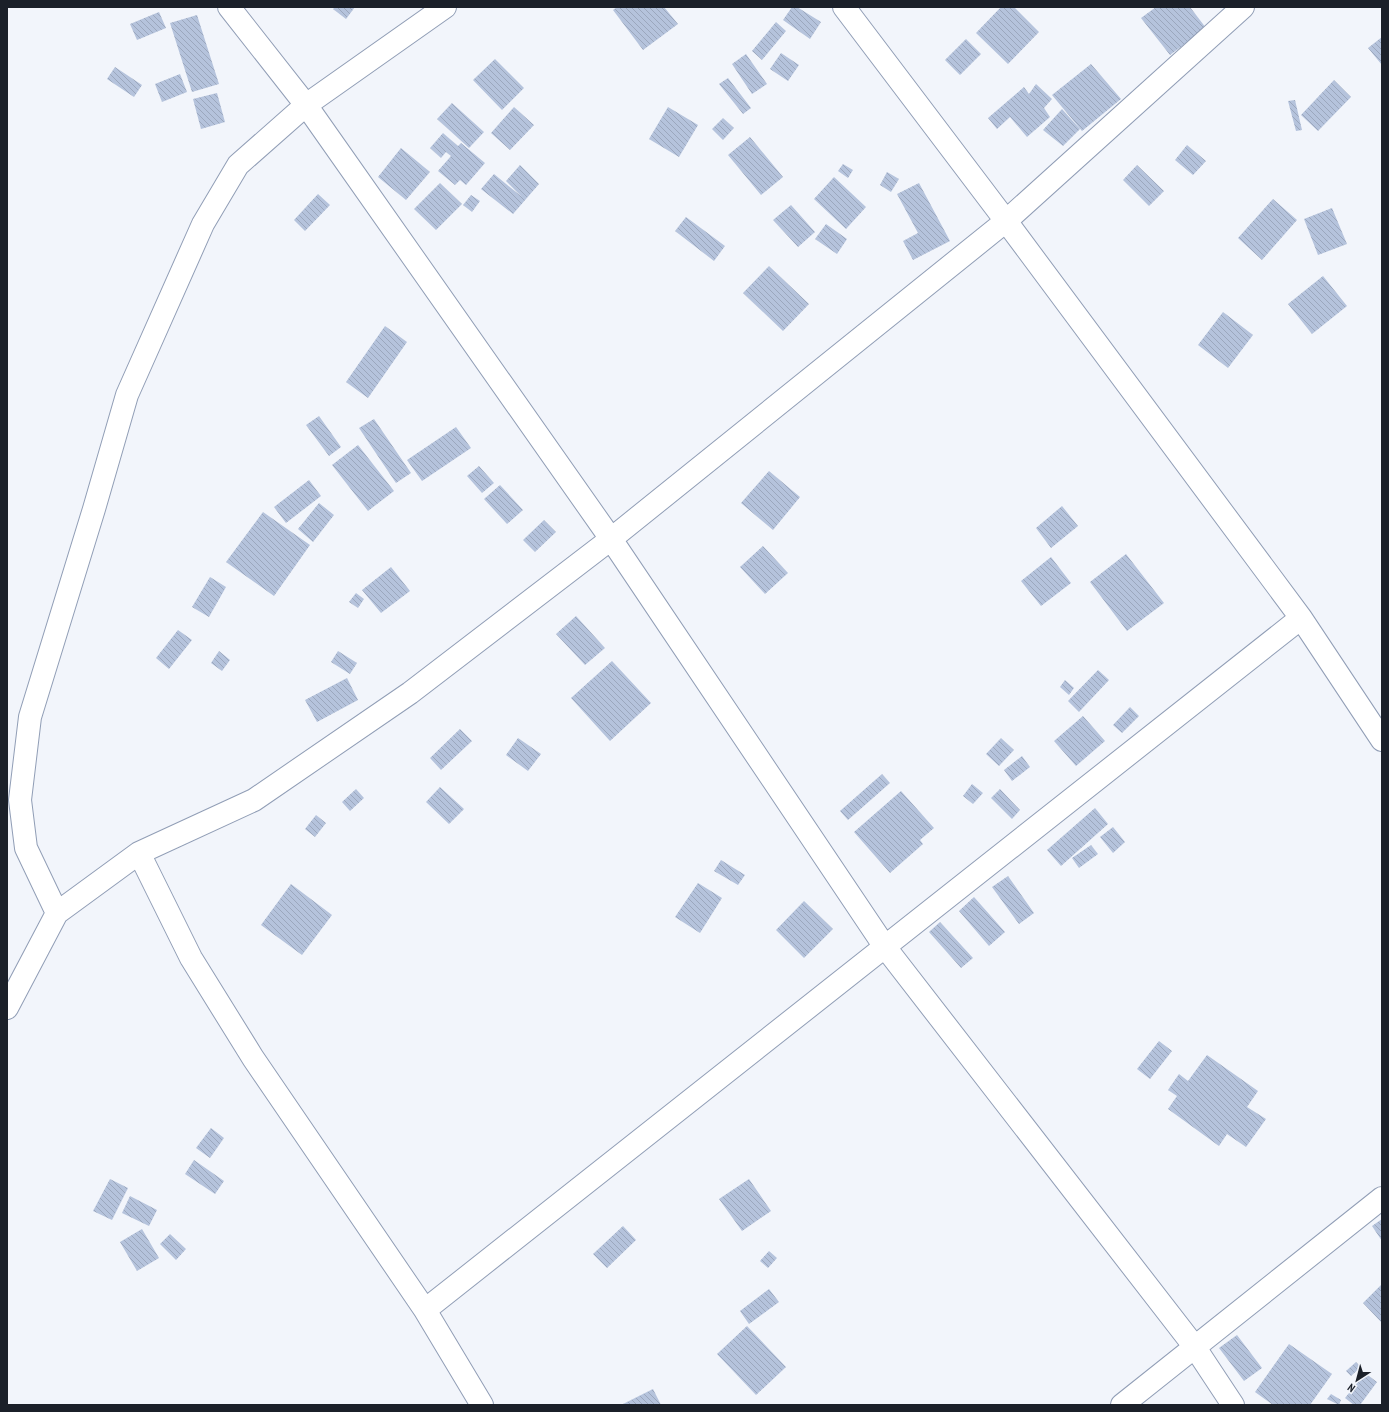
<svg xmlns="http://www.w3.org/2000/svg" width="1389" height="1412" font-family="'PT Sans Narrow',sans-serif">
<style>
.building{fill:url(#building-back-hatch)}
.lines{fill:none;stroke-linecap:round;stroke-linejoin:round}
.street-casing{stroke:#919eb6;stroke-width:24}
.street{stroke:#fff;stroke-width:22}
</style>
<defs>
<pattern id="building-back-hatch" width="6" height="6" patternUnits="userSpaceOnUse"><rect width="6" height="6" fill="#b5c3dc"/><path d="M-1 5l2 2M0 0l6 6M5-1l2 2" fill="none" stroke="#9ba7bd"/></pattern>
</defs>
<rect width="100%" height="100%" fill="#f2f5fb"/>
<!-- building -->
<path class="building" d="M335,7H355L346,19L333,9Z
M617,7H664L678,24L643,50L613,10Z
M792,7H797L821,22L810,39L783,20Z
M1001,7H1014L1039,32L1008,64L976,33Z
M1156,7H1190L1206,28L1170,55L1141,18Z
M159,12L166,28L137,40L130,24Z
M197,15L219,84L192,92L170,23Z
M776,22L786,31L762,60L752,51Z
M1382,37V65L1368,48Z
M966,39L981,54L960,75L945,60Z
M781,53L799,65L788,81L770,69Z
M746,54L767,84L752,94L732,64Z
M495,59L524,88L502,110L473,80Z
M1091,64L1121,99L1082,131L1052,95Z
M115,67L142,85L134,97L107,79Z
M180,74L187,92L162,102L155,84Z
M728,78L751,108L743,114L719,84Z
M1334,80L1351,97L1318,131L1301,115Z
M1036,84L1052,99L1044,108L1050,117L1027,137L1010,117L997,129L988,118L1024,87L1029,94Z
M217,93L225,122L201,129L193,99Z
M1295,100L1302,130L1296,131L1288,101Z
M452,103L484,132L469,148L437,119Z
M514,107L534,125L510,150L491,133Z
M668,107L698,125L679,157L649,139Z
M1062,109L1080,129L1063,146L1043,130Z
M723,118L734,128L723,140L712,129Z
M443,133L458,146L461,143L485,163L466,185L460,180L455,185L438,171L451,156L446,152L441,158L430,148Z
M750,137L783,177L761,195L728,155Z
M1187,145L1206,161L1193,175L1175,160Z
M401,148L430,172L406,200L378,177Z
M843,164L853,170L848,178L838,171Z
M520,165L539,184L513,214L481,189L494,174L522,197L506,181Z
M1137,165L1164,191L1149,206L1123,180Z
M887,172L899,179L891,192L880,185Z
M834,177L866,207L846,229L814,199Z
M440,183L462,204L436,230L414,209Z
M919,183L950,241L913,260L903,241L918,233L897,194Z
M318,194L330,205L305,231L294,220Z
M471,195L480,201L472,212L463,205Z
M1273,199L1297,220L1262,260L1238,238Z
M791,205L815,232L798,247L773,220Z
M1332,208L1347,244L1318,255L1304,219Z
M686,217L725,246L714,261L675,231Z
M826,224L847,239L837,254L815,239Z
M769,266L809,304L783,331L743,293Z
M1323,276L1347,306L1312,334L1288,304Z
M1223,312L1253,335L1228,368L1198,345Z
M385,326L407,342L368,398L346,382Z
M319,416L341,447L329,456L306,425Z
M374,419L411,473L396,483L359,428Z
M456,427L471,448L422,481L407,460Z
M358,445L394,491L368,511L332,465Z
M479,466L494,483L482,493L467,476Z
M769,471L800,497L773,530L741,503Z
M309,480L321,496L286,523L274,507Z
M500,485L523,510L507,524L484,499Z
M319,503L334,515L313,542L298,529Z
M1062,506L1078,526L1051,548L1036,528Z
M263,512L310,545L274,596L226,562Z
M544,520L556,532L535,552L523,540Z
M763,546L788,573L765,594L740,567Z
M1126,554L1164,603L1127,631L1090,582Z
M1051,557L1071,583L1041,606L1021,581Z
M391,567L410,591L381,613L362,590Z
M210,577L226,587L209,617L192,607Z
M356,593L364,599L358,608L349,602Z
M576,616L605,648L585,665L556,634Z
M178,630L192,640L169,669L156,658Z
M219,651L230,660L222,671L211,663Z
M338,651L357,663L350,674L331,662Z
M612,661L651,703L610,741L571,698Z
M1098,670L1109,680L1079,712L1068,701Z
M347,678L358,700L317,722L305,700Z
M1065,680L1074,688L1069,695L1060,687Z
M1130,707L1139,716L1122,733L1113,725Z
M1083,716L1105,741L1076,766L1054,741Z
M460,729L472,741L441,770L430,758Z
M518,738L541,754L528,771L506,755Z
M1001,738L1014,750L999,766L986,754Z
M1022,756L1030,767L1012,781L1004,770Z
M882,774L890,783L848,820L840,811Z
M972,784L983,793L973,804L963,796Z
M440,787L464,809L449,824L426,802Z
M356,789L364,798L350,811L342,802Z
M1000,789L1020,810L1012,819L991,798Z
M901,791L934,828L920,840L923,844L890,873L854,832Z
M1095,808L1108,824L1061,866L1047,850Z
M316,815L326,823L315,837L305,829Z
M1113,827L1125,842L1113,853L1100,837Z
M1091,845L1098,854L1079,868L1072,858Z
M721,860L745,875L738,885L714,871Z
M1008,876L1034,913L1019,924L992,887Z
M698,883L722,898L700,933L675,917Z
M291,884L332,915L302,955L261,925Z
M974,897L1005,932L989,946L959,911Z
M804,901L833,929L804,958L776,930Z
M940,922L973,958L961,968L929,932Z
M1159,1041L1172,1051L1150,1079L1137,1069Z
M1207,1055L1258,1091L1247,1107L1266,1119L1246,1147L1227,1134L1219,1146L1168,1109L1177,1096L1168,1090L1179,1074L1188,1081Z
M211,1128L224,1138L210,1158L196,1148Z
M194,1160L224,1181L215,1194L185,1174Z
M110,1179L128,1188L112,1220L93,1211Z
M749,1179L771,1211L742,1231L719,1199Z
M130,1196L157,1210L149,1226L122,1213Z
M1382,1219V1241L1372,1226Z
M623,1226L636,1240L607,1268L593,1254Z
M142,1229L159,1258L137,1271L120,1242Z
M170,1234L186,1249L176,1260L160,1244Z
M769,1251L777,1258L768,1268L760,1261Z
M1382,1284V1323L1363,1303Z
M769,1289L779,1302L749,1324L740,1311Z
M747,1326L786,1367L756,1395L717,1354Z
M1237,1335L1262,1368L1244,1381L1219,1348Z
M1289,1344L1332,1374L1310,1405H1273L1255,1392Z
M1356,1362L1361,1367L1351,1376L1346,1371Z
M1365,1373L1377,1382L1360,1405H1354L1345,1398Z
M653,1389L661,1405H621Z
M1331,1394L1341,1400L1339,1405L1327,1399Z"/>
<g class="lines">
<!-- street casing -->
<g class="street-casing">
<path id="street" d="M229,7L306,105L611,539L885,947L1194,1346L1233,1405
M844,7L1006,221L1301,618L1382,740
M139,853L191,958L253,1058L425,1310L482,1405
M57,913L26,848L20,800L30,717L94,509L127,395L203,224L238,165L306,105L445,7
M7,1008L57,913L139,853L254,800L410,693L611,539L1006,221L1243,7
M425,1310L1301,618
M1122,1405L1382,1198"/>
</g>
<!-- street -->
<use href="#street" class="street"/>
</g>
<!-- border -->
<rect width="1389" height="1412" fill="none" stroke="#1b2029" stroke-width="16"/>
<!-- north arrow -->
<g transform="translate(1357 1380) rotate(216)" stroke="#f2f5fb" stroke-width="3" paint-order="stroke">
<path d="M0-3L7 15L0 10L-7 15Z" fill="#1b2029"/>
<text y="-6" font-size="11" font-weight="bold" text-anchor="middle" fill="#1b2029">N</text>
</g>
</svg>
